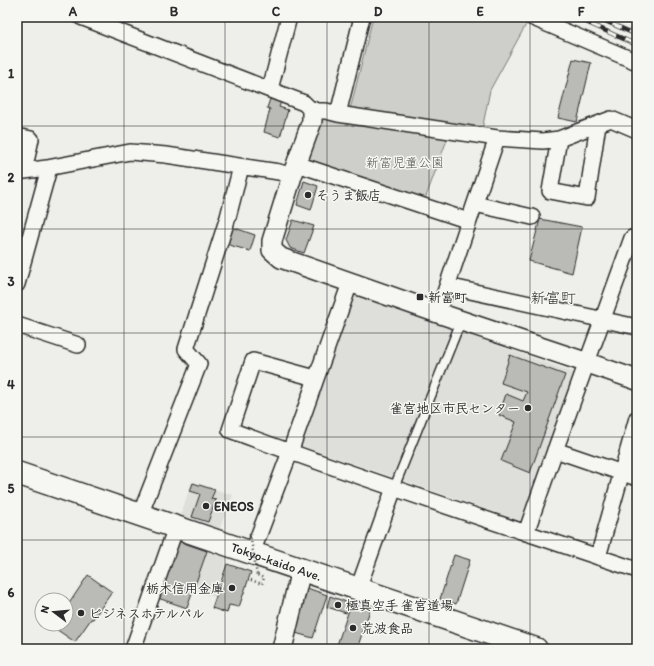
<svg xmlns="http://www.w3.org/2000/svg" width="654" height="666" font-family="Itim,'Klee One',sans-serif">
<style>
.built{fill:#dededb}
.green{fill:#cececa;stroke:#7c7c7a}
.building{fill:#babab7;stroke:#2b2b2b}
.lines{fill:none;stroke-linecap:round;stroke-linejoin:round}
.service-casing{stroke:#2b2b2b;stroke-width:11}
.minor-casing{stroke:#2b2b2b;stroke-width:18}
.tertiary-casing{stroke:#2b2b2b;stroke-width:22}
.trunk-casing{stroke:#2b2b2b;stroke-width:25}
.path{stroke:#2b2b2b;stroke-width:2.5;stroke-dasharray:1 3;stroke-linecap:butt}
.service{stroke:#f6f6f2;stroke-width:8}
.minor{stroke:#f6f6f2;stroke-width:15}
.tertiary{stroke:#f6f6f2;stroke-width:19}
.trunk{stroke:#f6f6f2;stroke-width:22}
.rail-casing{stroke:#2b2b2b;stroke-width:4.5}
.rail{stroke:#f6f6f2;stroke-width:3;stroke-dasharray:9;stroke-linecap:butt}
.path-bridge{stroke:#2b2b2b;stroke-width:2.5;stroke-dasharray:1 3;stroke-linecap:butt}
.grid{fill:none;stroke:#2b2b2b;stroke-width:1;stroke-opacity:0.55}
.poi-dot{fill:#2b2b2b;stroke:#f6f6f2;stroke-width:1.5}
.labels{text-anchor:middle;stroke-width:3;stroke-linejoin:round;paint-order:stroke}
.park-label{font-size:13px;fill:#545453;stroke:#f6f6f2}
.poi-label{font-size:13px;font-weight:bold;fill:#2b2b2b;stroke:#f6f6f2;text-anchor:start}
.street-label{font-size:13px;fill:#2b2b2b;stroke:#f6f6f2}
.quarter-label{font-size:15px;fill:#2b2b2b;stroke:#f6f6f2}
.neatline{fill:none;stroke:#2b2b2b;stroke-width:1.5}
.grid-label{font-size:13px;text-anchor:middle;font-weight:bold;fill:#2b2b2b}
</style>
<rect width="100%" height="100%" fill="#eeeeea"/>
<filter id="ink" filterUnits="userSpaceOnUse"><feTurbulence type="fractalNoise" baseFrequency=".025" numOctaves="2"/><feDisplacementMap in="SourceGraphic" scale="8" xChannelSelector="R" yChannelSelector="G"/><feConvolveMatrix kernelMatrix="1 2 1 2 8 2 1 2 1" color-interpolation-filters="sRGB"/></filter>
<g filter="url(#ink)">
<!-- built -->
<path class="built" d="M354,294L575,373L521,521L299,445Z
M192,482L233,495L219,530L180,516Z
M175,540L227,558L214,597L194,590L187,608L155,597Z"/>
<!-- green -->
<path class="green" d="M373,17H520L528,21L490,90L482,130L350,110Z
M324,116L448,137L424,202L308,159Z"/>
<!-- building -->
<path class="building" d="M573,59L591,63L577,122L558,118Z
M270,99L281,102L279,107L288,110L280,137L264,132L270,109L267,108Z
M304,181L318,186L311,210L297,205Z
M540,219L582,227L572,273L529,261Z
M293,220L314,226L304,253L290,248L286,240Z
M232,227L255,235L250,251L226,244Z
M510,355L565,375L530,473L501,461L516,422L499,415L506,394L523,401L527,392L501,383Z
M193,483L215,490L211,499L216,500L208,522L192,517L200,494L190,491Z
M175,540L207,551L187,608L155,597Z
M454,555L470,560L456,604L440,599Z
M227,564L251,572L239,607L229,605L227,613L212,608Z
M88,575L112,592L93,619H91L75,642L53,627L55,624H66V608Z
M307,588L327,595L313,638L292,632Z
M330,596L349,603L346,613L327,607Z
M351,604L370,610L357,649H348L337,645Z"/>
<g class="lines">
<!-- service casing -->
<g class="service-casing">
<path id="service" d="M394,488L461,321"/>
</g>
<!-- minor casing -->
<g class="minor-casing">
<path id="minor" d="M81,17L304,103L312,111H326L338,114L497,138L543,141L559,139L611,119L637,130
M531,17L637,62
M270,89L289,17
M338,114L362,17
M17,136L31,139L24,171
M559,139L550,191L587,198L598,124
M297,164L469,221
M17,172L47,168L130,152L166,155L279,172L292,176
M475,204L532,217
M17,284L48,172L47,168
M447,286L637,327
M438,313L497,138
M17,325L78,345
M315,378L253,361L230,430C364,480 501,524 637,570
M555,450L637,478
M140,515L199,364L186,349L228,217L241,167
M526,533C560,434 597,336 632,238L637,239
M252,553L290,452L350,283
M598,557L637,418
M358,589L394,488
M133,649L176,527"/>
</g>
<!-- tertiary casing -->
<g class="tertiary-casing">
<path id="tertiary" d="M312,111V121L292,176L272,241V250L281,258L438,313L588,363L637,380
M282,649L301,570"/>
</g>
<!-- trunk casing -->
<g class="trunk-casing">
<g id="trunk">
<path id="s1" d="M17,473L252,553L536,649"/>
</g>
</g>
<!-- path -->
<path class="path" d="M251,580L262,584L264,578L257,575"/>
<!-- service -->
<use href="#service" class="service"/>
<!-- minor -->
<use href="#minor" class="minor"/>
<!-- tertiary -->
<use href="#tertiary" class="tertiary"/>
<!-- trunk -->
<use href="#trunk" class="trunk"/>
<!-- rail casing -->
<g class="rail-casing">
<path id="rail" d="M575,17L637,45
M596,17L637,35
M632,17L637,19"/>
</g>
<!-- rail -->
<use href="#rail" class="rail"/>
<!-- path-bridge -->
<path class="path-bridge" d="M250,534L257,575"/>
</g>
</g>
<!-- grid -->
<path class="grid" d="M124,17V649M225,17V649M327,17V649M429,17V649M530,17V649M17,126H637M17,229H637M17,333H637M17,437H637M17,540H637"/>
<!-- markers -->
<g class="poi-dot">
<circle cx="308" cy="195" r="4"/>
<rect x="416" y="293" width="8" height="8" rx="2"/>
<circle cx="528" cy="408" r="4"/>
<circle cx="206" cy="506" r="4"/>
<circle cx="232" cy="588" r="4"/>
<circle cx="338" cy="605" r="4"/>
<circle cx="81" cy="613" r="4"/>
<circle cx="353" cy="628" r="4"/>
</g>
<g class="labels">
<!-- park labels -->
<g class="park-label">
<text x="405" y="167">新富児童公園</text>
</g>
<!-- poi labels -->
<g class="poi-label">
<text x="316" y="200">そうま飯店</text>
<text x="428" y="302">新富町</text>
<text x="520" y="413" text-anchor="end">雀宮地区市民センター</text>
<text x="214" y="511">ENEOS</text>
<text x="224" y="593" text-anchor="end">栃木信用金庫</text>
<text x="346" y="610">極真空手 雀宮道場</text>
<text x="89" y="618">ビジネスホテルパル</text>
<text x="361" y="633">荒波食品</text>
</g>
<!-- street labels -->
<g class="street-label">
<text dy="5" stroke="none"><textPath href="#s1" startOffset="274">Tokyo-kaido Ave.</textPath></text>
</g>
<!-- quarter labels -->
<g class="quarter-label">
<text x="553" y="303">新富町</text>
</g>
</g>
<!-- margin -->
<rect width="654" height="666" fill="none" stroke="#f6f6f2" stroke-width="44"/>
<!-- north arrow -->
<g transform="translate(54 612) rotate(286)"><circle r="19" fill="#f6f6f2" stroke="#a5a5a2"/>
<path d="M0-3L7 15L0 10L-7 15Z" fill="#2b2b2b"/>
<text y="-6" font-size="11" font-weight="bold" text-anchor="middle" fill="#2b2b2b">N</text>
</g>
<rect x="22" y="22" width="610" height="622" class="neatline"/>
<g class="grid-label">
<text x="73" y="16">A</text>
<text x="174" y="16">B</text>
<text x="276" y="16">C</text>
<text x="378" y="16">D</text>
<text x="480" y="16">E</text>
<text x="581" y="16">F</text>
<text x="11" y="78">1</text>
<text x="11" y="182">2</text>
<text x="11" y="286">3</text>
<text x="11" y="389">4</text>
<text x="11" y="493">5</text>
<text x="11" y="597">6</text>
</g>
</svg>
